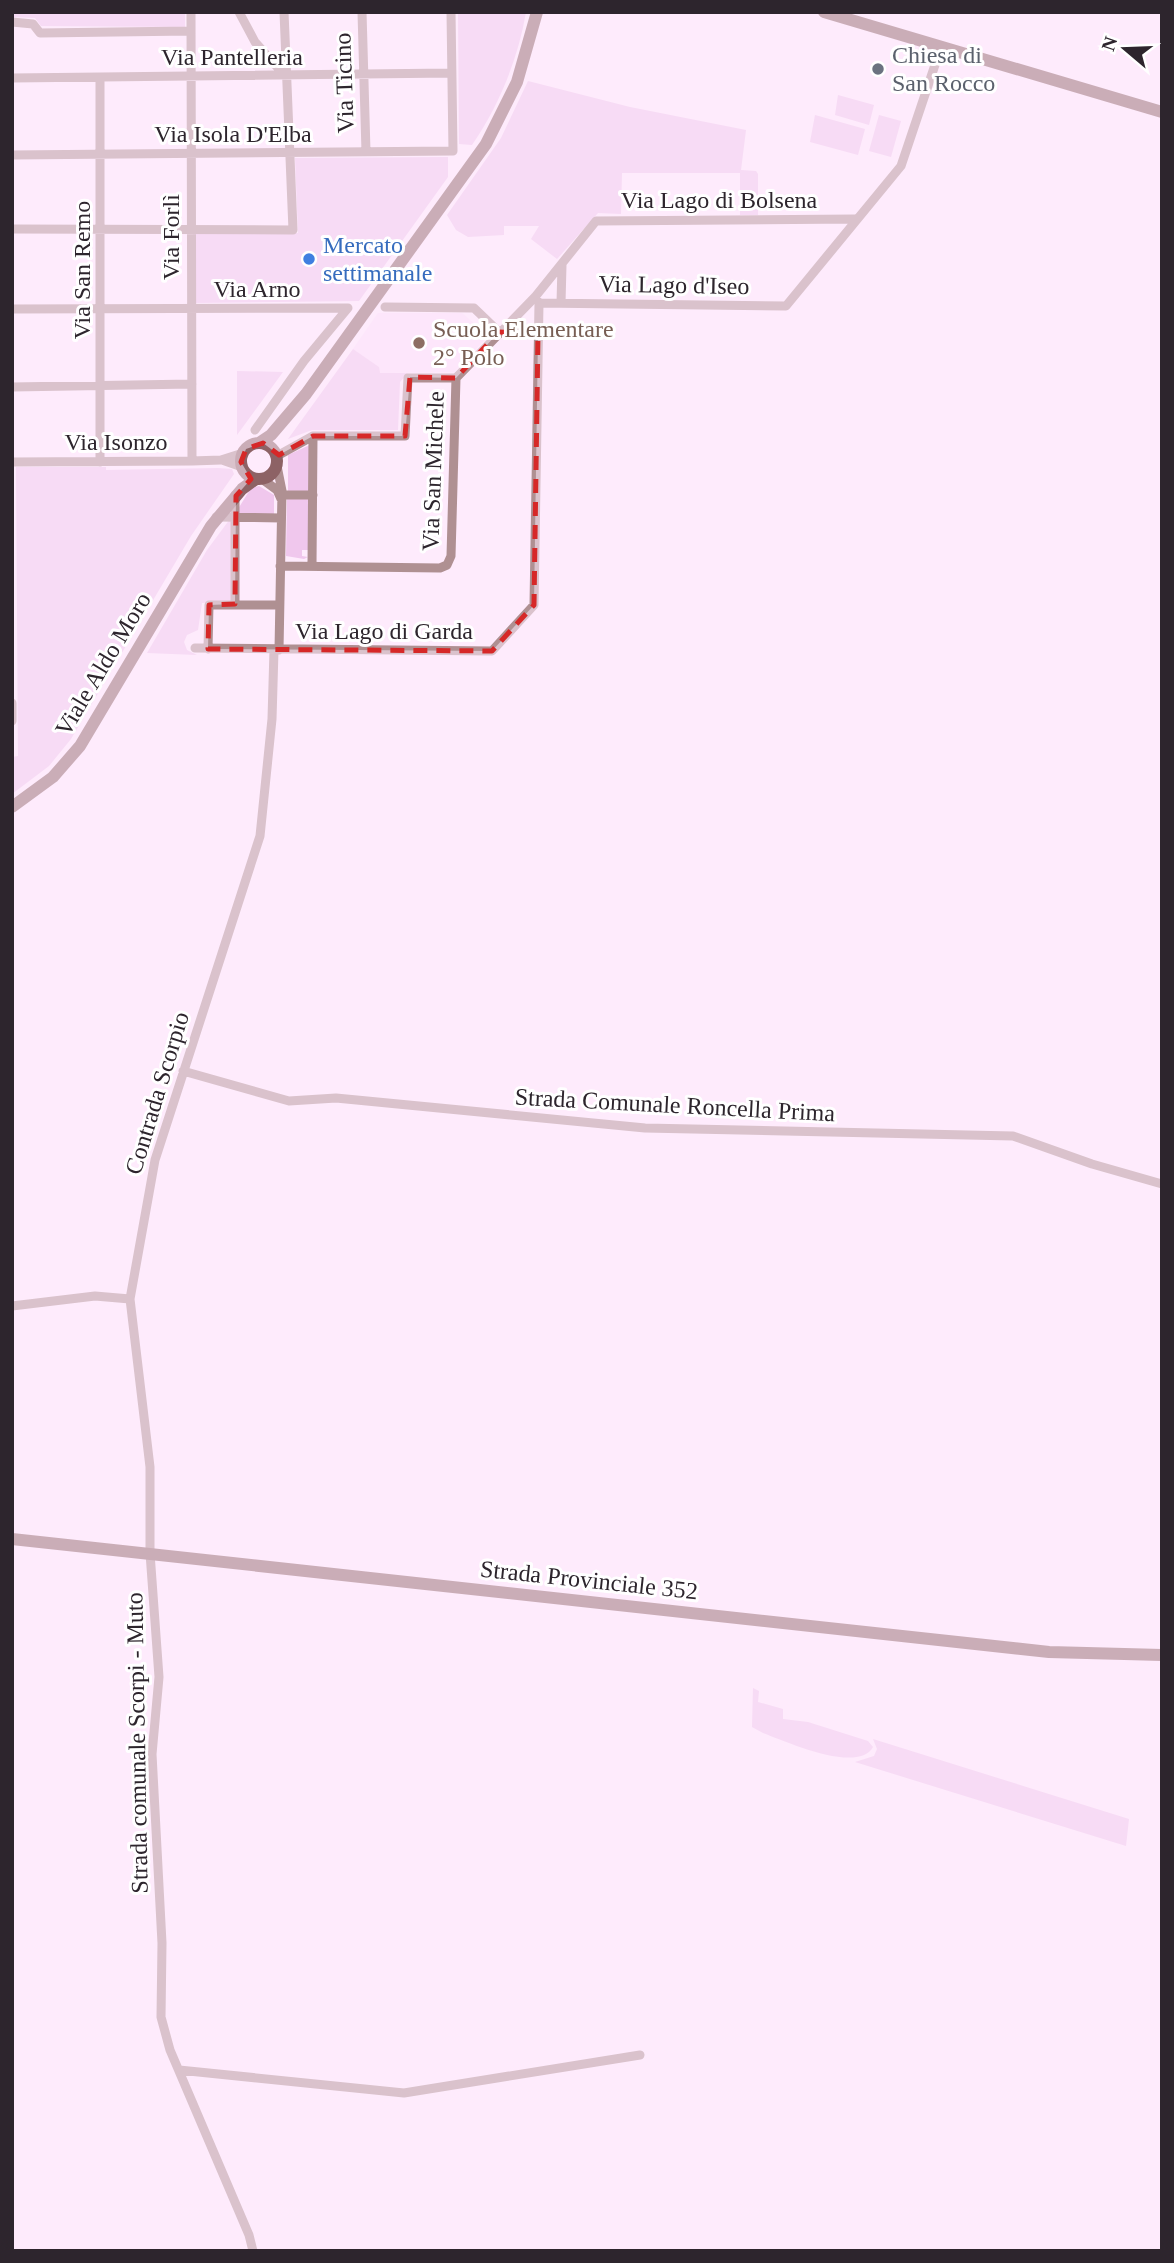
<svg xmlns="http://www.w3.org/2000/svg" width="1174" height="2263" font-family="'Times New Roman',serif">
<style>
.built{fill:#fcdffa}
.green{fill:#f0c7ed}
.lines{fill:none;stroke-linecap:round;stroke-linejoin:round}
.street{stroke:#af9092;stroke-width:9}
.secondary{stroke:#8d6265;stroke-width:12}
.marked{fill:none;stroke:#d62828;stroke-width:5;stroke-dasharray:14 9;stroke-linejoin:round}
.worship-dot{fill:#6b7280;stroke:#fff;stroke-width:2.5}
.shop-dot{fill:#3f7fe0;stroke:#fff;stroke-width:2.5}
.education-dot{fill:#8d6e63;stroke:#fff;stroke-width:2.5}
.labels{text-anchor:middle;stroke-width:6;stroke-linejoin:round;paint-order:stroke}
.worship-label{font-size:24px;fill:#5b616d;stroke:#fff;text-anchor:start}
.street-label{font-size:24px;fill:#2d252d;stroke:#fff}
.shop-label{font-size:24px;fill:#366cbe;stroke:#fff;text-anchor:start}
.education-label{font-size:24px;fill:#785e54;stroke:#fff;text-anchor:start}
</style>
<rect width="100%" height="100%" fill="#feebfc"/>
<!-- built -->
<path class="built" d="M378,313H462L488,336L454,372L379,373V367L353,349Z"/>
<!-- green -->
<path class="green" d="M13,12H185V27L41,26L35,18L13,17Z
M458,12H526C518,59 499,106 472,145L459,144Z
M528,81L630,107L746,130L741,170L756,171L758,174V215H740V173H622L621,214L598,213L557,259L531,239L539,226H504V235L468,237L456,230L447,215L501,138Z
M838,95L874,105L869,125L835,115Z
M815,115L865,129L858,155L810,142Z
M879,115L901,121L891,157L869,151Z
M448,157V177L359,301L194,303L193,233H298L295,158Z
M353,349L379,367L380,373H408L400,382L398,430H312L288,439Z
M237,371L283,372L237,435Z
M312,444L311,492L288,491V455Z
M16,467H106V470L218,468L232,469L234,474L191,536L71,739L49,766L12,794V757L18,756Z
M259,486L274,495V516H238V509L251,488Z
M287,497L311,498V550H302V556L308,557L304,559L286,556Z
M230,519L234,520L233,602L202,603L198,630L187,635L184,642L187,650L197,655L147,653L207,550Z
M753,1688L759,1691L758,1702L783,1709V1719L808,1722L868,1741L873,1747C858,1774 787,1742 763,1733L752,1727Z
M873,1739L1129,1819L1126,1846L855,1762L874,1756L877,1749Z"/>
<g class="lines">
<!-- street -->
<path class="street" d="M191,12L192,461
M239,12L255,42L286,77
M362,12L366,152
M12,22L33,24L40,33L190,31
M12,78L451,73
M100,78V462
M12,155L453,151L451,12
M12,229L293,230L284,12
M539,303L786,306L901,166L941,47
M561,303L562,265
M385,307L474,308L499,332
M12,309L348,308L304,361L255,430
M499,332L538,334
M456,378L535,297L596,221L855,219
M12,387L192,384
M277,456L313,436H405L408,378H456
M222,460L242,467
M12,462L192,461L221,460L243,453
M277,466L282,491L279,650
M262,479L277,490L281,499
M280,495H313
M216,517L281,518
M280,566L440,568L447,565L451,556L456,378
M312,566L313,436
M235,604V495
M195,648L492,651L534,605L539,303L535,297
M208,649L209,605H279
M12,703V721
M183,1071L289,1101L336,1098L645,1128L1013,1136L1092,1164L1162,1184
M12,1306L95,1296L130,1299
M179,2070L404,2093L640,2055
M253,2251L249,2235L170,2050L161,2017L162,1943L152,1754L159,1677L150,1553V1467L130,1299L155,1160L260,836L272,719L274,650"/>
<!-- secondary -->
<path class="secondary" d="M824,12L1162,112
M241 461a18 18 0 1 1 36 0a18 18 0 1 1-36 0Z
M259,443L271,435L306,394L486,144L517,82L537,12
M12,807L53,777L80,746L211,526L242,489L256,479
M12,1539L1049,1652L1162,1655"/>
</g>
<!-- marked area -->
<path d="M0 0H1174V2263H0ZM499,332L538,334L534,605L492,651L208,649L209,605L235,604L236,496L251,479L241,462L246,449L263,443L279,455L313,436H405L410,377L456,378Z" fill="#feebfc" fill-opacity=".55" fill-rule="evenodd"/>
<path class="marked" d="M499,332L538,334L534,605L492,651L208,649L209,605L235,604L236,496L251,479L241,462L246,449L263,443L279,455L313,436H405L410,377L456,378Z"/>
<!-- markers -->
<circle class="worship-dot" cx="878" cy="69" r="7"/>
<circle class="shop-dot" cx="309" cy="259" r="7"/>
<circle class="education-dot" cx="419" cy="343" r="7"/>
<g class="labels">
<!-- worship labels -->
<g class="worship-label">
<text x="892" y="63">Chiesa di<tspan x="892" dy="28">San Rocco</tspan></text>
</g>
<!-- street labels -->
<g class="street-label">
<text x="232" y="65">Via Pantelleria</text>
<text transform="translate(344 83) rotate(-92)" y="8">Via Ticino</text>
<text x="233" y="142">Via Isola D'Elba</text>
<text x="719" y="208">Via Lago di Bolsena</text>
<text transform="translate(171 237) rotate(-90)" y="8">Via Forlì</text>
<text transform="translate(82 270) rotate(-90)" y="8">Via San Remo</text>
<text transform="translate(674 285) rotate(1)" y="8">Via Lago d'Iseo</text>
<text x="257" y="297">Via Arno</text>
<text x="116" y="450">Via Isonzo</text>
<text transform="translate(433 471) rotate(-88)" y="8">Via San Michele</text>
<text x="384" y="639">Via Lago di Garda</text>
<text transform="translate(103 664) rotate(-59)" y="8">Viale Aldo Moro</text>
<text transform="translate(157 1093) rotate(-73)" y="8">Contrada Scorpio</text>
<text transform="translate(675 1105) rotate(3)" y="8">Strada Comunale Roncella Prima</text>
<text transform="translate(589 1580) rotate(6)" y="8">Strada Provinciale 352</text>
<text transform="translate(137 1743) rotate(-91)" y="8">Strada comunale Scorpi - Muto</text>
</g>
<!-- shop labels -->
<g class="shop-label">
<text x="323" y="253">Mercato<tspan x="323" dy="28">settimanale</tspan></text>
</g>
<!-- education labels -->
<g class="education-label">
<text x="433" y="337">Scuola Elementare<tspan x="433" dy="28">2° Polo</tspan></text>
</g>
</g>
<!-- border -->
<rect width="1174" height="2263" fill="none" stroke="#2d252d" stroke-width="28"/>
<!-- north arrow -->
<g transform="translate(1125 49) rotate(289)" stroke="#ffffff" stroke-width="5" paint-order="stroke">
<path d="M0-5L12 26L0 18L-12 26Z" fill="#2d252d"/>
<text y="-10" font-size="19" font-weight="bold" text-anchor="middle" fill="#2d252d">N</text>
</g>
</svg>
